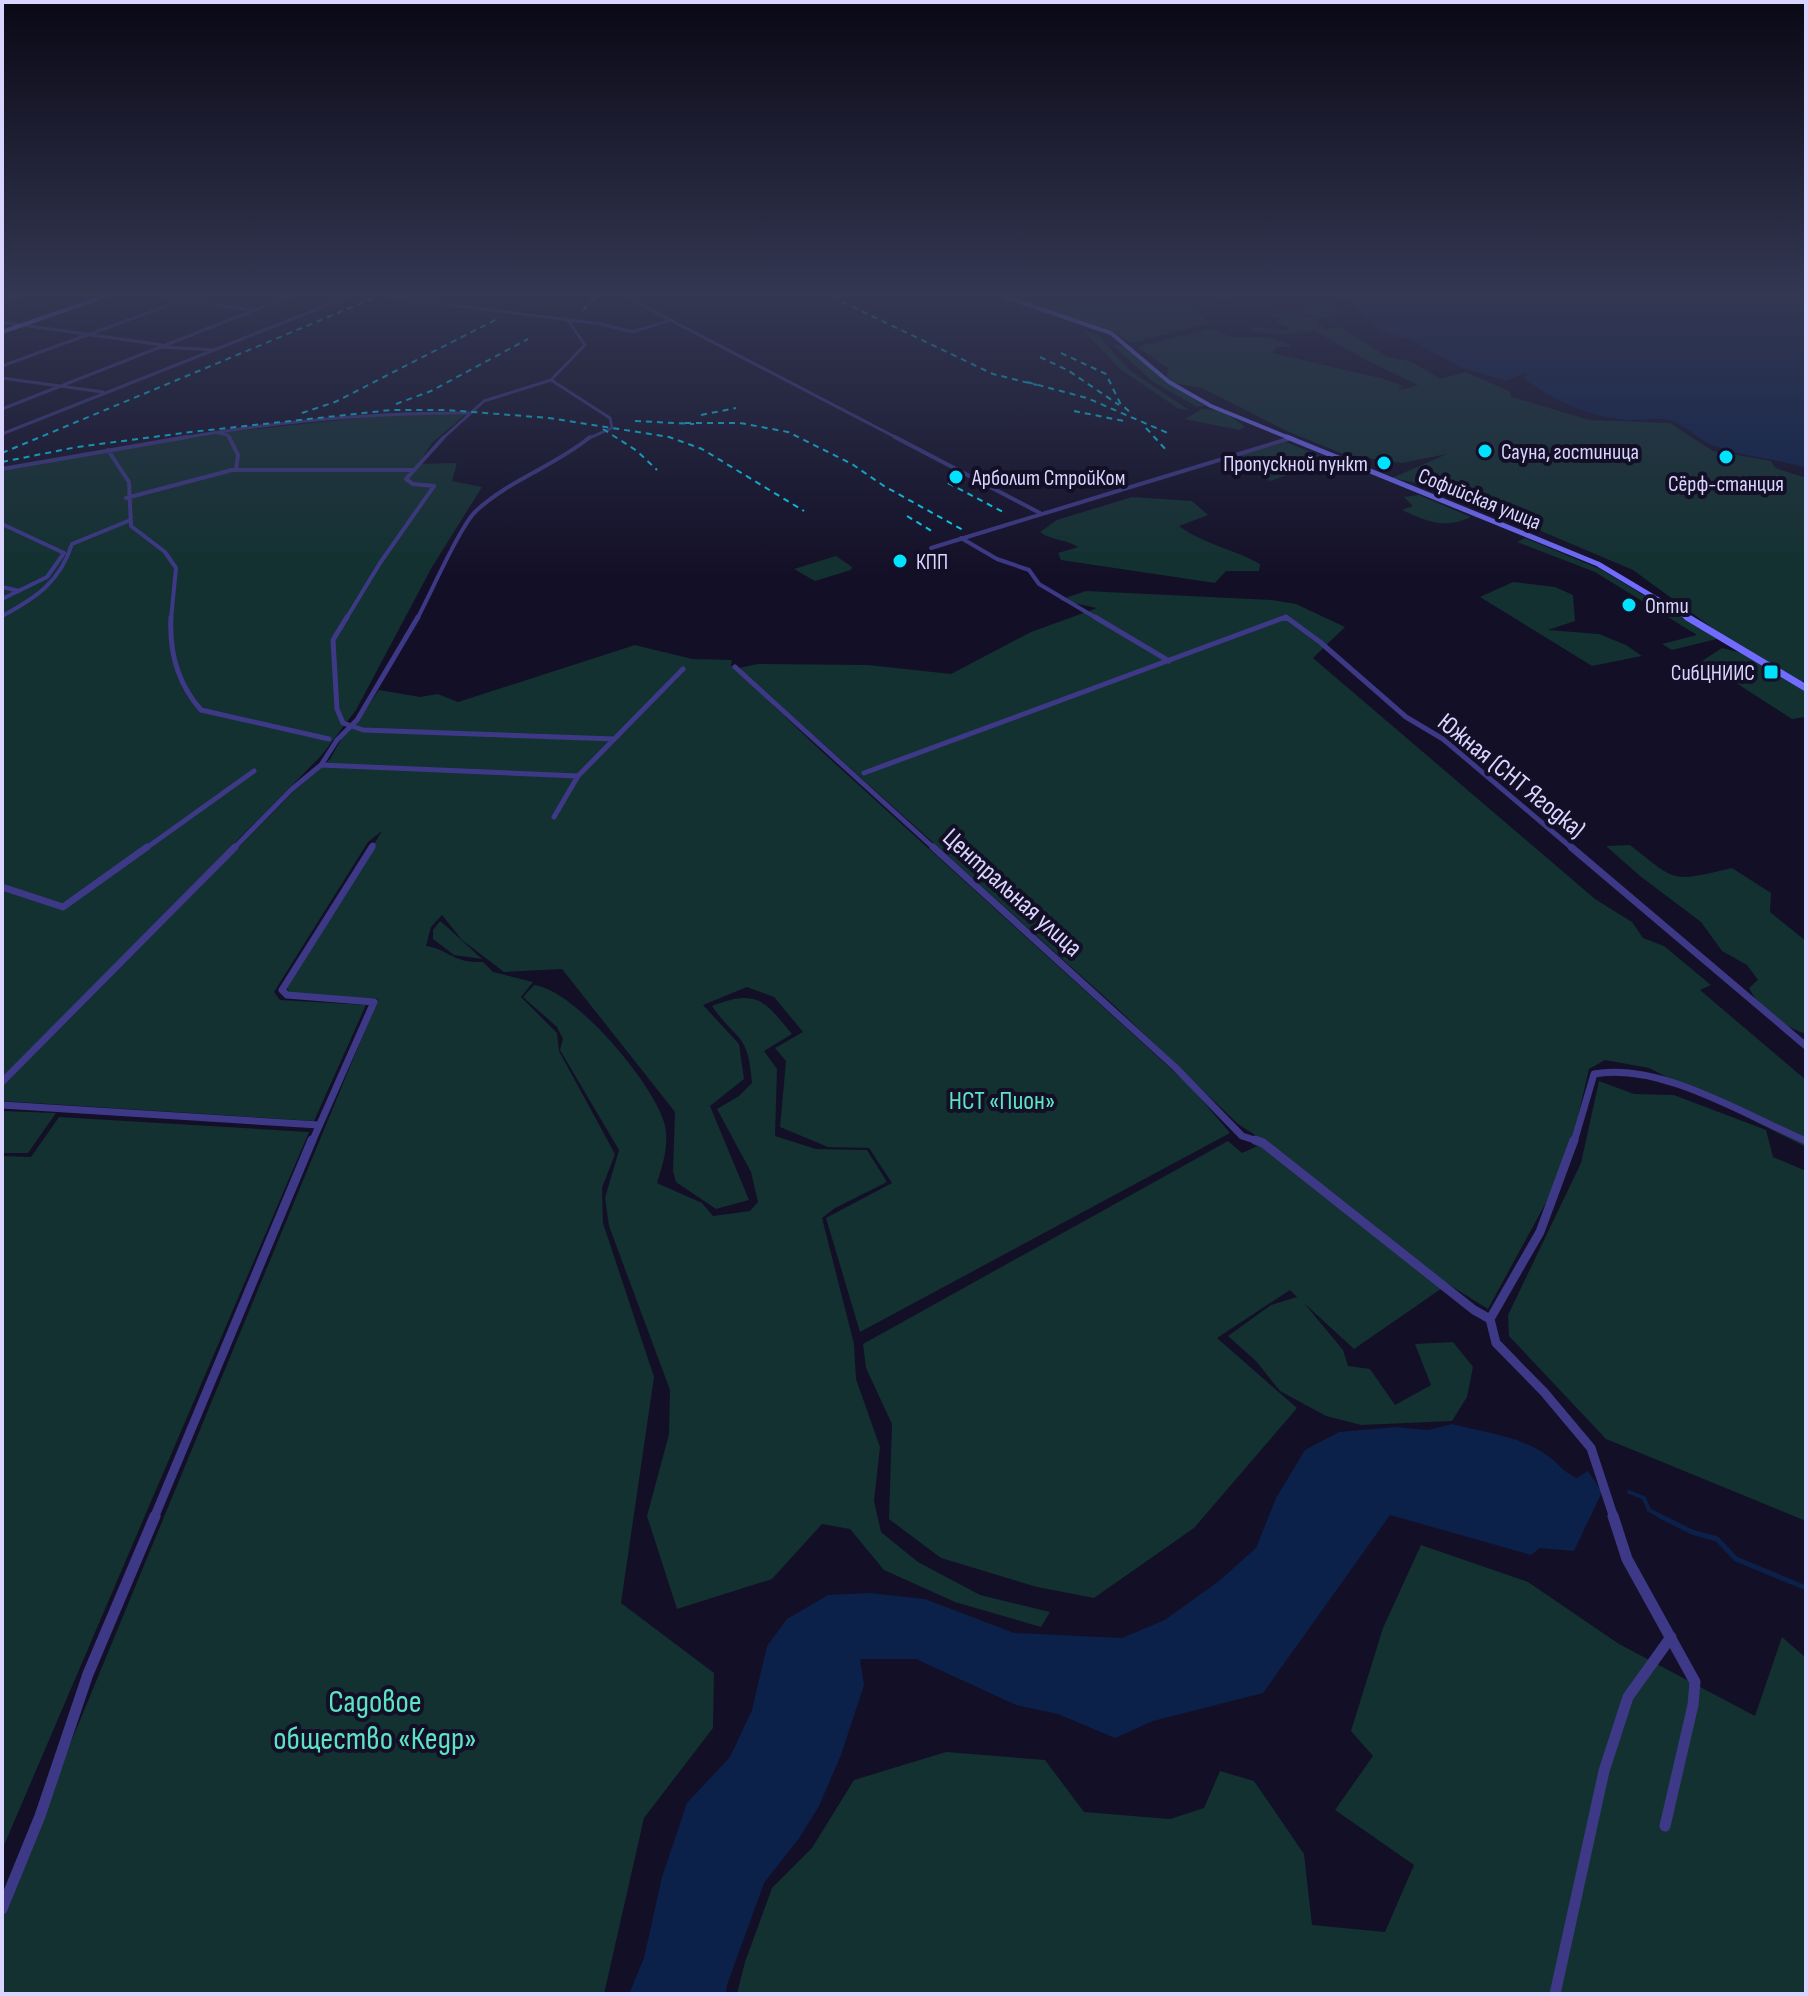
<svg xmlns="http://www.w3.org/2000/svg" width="1808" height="1996" font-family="'Sofia Sans Condensed',sans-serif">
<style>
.green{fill:#123130}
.water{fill:#0b214a}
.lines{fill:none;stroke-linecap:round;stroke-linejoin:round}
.stream-far1{stroke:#0b214a;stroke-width:4}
.stream{stroke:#0b214a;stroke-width:5}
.street-far5{stroke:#3d3987;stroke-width:3}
.street-far4{stroke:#3d3987;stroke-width:4}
.street-far3{stroke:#3d3987;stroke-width:5}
.street-far2{stroke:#3d3987;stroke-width:7}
.street-far1{stroke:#3d3987;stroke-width:9}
.street{stroke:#3d3987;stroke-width:11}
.secondary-far2{stroke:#716cff;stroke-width:4}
.secondary-far1{stroke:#716cff;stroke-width:5}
.secondary{stroke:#716cff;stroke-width:7}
.rail{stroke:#01e2ff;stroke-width:2;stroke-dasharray:6 5;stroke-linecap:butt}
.poi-dot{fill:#01e2ff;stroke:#130f27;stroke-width:3}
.labels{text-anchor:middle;stroke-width:8;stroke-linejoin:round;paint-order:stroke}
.far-poi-label{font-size:22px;fill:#dad5ff;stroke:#130f27;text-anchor:start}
.far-street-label{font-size:22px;fill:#dad5ff;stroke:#130f27}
.street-label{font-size:26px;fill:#dad5ff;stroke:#130f27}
.park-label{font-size:26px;fill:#5de3c3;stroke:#130f27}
.near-park-label{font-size:32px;fill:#5de3c3;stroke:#130f27}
</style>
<rect width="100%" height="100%" fill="#130f27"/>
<!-- green -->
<path class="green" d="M1016,297H1238L1191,308L1211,323L1131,343L1114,331L1024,302L1025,298L1018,302Z
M1324,298L1338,304L1339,315L1320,318L1293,311Z
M1279,309L1315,319L1319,322L1316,325L1325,327L1323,329L1341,327L1387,357L1412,362L1441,379L1465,372L1509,391L1512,397L1589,420L1670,423L1713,451L1771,461L1775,468L1806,478V679L1796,686L1806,692V717L1792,719L1702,661L1722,648L1742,653L1759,662L1633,570L1437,487L1392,478L1447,454L1402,463L1346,455L1289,432L1202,388L1167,382L1205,406L1197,407L1152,381L1112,344L1126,347L1166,382L1168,368L1137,347L1211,329L1233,337H1266L1289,344L1290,347H1277L1272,353L1384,379L1402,386L1399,390L1418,385L1366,360L1315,331L1288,334L1252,332L1251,328L1255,327L1289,331V327L1274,322L1283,318L1266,314H1280Z
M1083,330L1098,335L1129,370L1189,410L1179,409L1120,369Z
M1202,409C1218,408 1233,416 1245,427L1239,430L1185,419Z
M397,414H466L432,443L418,464L457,463L452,481L482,487L432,567L356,710L321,756L2,1078V471L190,436Z
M1286,442L1330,460L1270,481L1230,458Z
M1419,495L1471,517C1444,529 1428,522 1402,510L1413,506L1404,497Z
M1132,497L1192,501L1208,515L1179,526C1203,544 1234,549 1260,564L1259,571H1226L1215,583L1061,560L1058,553L1078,547C1066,539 1052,541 1040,532L1057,520Z
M1525,538L1600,569L1717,639L1672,650L1662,644L1697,635L1595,572L1517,542Z
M836,556L852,567L851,570L815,581L794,569Z
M1513,582L1555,587L1573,595L1575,621L1548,630L1599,634L1626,645L1642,656L1592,666L1480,597Z
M1086,591L1272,600L1296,604L1345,627L1313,658L1595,899L1632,922L1643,938L1664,946L1711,985L1700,990L1806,1080V1147L1649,1068L1605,1060L1589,1069L1567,1164L1488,1309L1448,1284L1354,1349L1304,1303L1343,1350L1348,1366L1370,1369L1395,1405L1431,1385L1415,1344L1453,1342L1473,1367L1467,1397L1452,1421L1361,1425L1326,1416L1280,1391L1256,1361L1228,1336L1271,1305L1297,1297L1290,1290L1217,1338L1297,1408L1194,1528L1094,1598L1037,1587L941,1558L889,1519L892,1424L866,1368L863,1344L1228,1141L1242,1153L1266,1142L1238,1124L1118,1009L739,668L758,664L868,665L951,674L1031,632L1097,608L1059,600Z
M635,645L692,659L732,660L731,665L818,748L1190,1086L1230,1133L860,1332L826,1218L892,1183L869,1148L828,1147L780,1127L786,1061L775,1048L803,1032L774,997L747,987L703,1005L739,1044L744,1079L710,1106L749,1200L716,1209L676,1182L673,1171L675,1112L562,969L504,972L462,940L442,915L431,927L426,946C451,950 451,963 483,962L493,972L533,982L521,997L557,1033L559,1051L615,1154L602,1188L603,1223L654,1377L621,1603L714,1673L713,1728L644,1818L604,1994H2V1909L378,999L290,994L287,988L382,831L368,842L274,992L280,1000L366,1005L314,1121L2,1101V1086L295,790L330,759L346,731L357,722L379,690L420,697L438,694L458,702Z
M1630,845C1678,883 1671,882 1732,868L1771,893L1770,912L1806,941V1034C1782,1026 1760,1010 1749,988L1758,980L1747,965L1722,951L1701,922L1640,876L1606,846Z
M440,921L445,925L482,959L454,955L433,939V930Z
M534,985C575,990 652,1082 664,1122C670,1142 663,1164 657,1183L702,1203L713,1216L750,1211L758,1202L751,1172L717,1109L739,1096L752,1083C748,1032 738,1043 712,1006C757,989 764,1000 792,1034L764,1051L777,1069L775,1136L816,1149L867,1150L887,1182L835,1208L822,1218L854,1344L856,1379L880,1447L874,1501L881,1532L918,1562L980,1595L1050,1612L1041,1627L955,1602L884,1570L850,1529L822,1524L772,1579L677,1609L647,1516L669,1434L670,1390L609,1226L605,1198L619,1150L560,1050L563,1039L557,1027L523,997Z
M1599,1081L1634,1094L1674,1095L1766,1130L1773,1157L1806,1171V1521L1606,1439L1509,1336L1508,1315L1581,1163Z
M2,1111L56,1113L28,1153H2Z
M59,1117L309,1132L2,1850V1156L31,1157Z
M1421,1545L1528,1582L1619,1644L1755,1716L1782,1637L1806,1658V1994H737L745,1962L772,1888L812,1848L854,1780L946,1752L1045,1760L1084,1812L1170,1819L1204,1808L1220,1771L1254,1781L1304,1854L1312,1925L1385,1932L1414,1865L1335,1810L1373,1756L1351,1731L1383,1628Z"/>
<!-- water -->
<path class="water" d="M1326,297H1806V468C1774,458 1741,457 1710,444C1696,438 1682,422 1668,420C1654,417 1638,421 1624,420C1590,416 1549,400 1523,377L1529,375L1525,373L1507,381L1462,368L1412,341L1421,338C1394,343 1371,326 1354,305L1358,304Z
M1452,1424C1480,1431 1526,1438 1548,1456C1562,1466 1559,1469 1577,1478L1588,1471L1602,1492L1574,1551L1540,1548L1531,1555L1390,1515L1263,1693L1153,1721L1115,1738L1058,1714L1016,1705L916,1659H860L864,1685L841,1755L819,1806L800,1837L764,1883L727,1985L726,1994H629L644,1958L662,1877L687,1803L730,1757L752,1710L767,1646L787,1619L828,1595L868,1593L925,1599L1014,1633L1122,1638L1165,1620L1219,1581L1256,1548L1276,1498L1305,1450L1339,1432L1396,1427L1428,1430Z"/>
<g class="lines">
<!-- stream-far1 -->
<path class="stream-far1" d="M1629,1492L1644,1498L1649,1510L1664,1518"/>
<!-- stream -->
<path class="stream" d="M1660,1516L1692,1532L1717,1539L1736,1559L1806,1588"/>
<!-- street-far5 -->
<path class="street-far5" d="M165,297L250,310
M386,297L601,324L632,332L668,321
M626,297L899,439
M2,302L17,297
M2,322L162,345
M162,347L213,350
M2,366L183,300
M2,378L103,392
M551,380L610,418L612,428L587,439
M2,409L288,297
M219,433L228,435L230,439
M2,434L348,297
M175,439C273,422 372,412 471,413
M442,439L484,401L551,380L585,345L567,319
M1287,439L1291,438"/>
<!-- street-far4 -->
<path class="street-far4" d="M229,437L238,455L236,470
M895,437L1040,513
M108,450L129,482L131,526L165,552L176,568L171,619
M2,469L187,437
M126,498L232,470H412
M2,524L64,553L47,577L2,599
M961,538L997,559L1029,570L1039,584L1098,619
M931,548L1291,438
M2,587L19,591
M2,616C36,598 60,582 72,544L128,521
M346,619L380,563L434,486L413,484L406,479L444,437
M417,619C430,595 460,526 476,511C509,480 555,466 590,437
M1280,619H1289"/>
<!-- street-far3 -->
<path class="street-far3" d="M171,617C169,652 178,684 201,710L329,739
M347,617L333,640L337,709L343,723L363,730L614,739
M1095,617L1169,661
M1286,617L1320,642L1406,717L1443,739L1573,849
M735,667L935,849
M321,765L578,776
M864,773L1286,617
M554,817L578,776L683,669
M145,849L254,771
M233,849L292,789L321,765L337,740L357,720L418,617
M371,849L373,845"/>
<!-- street-far2 -->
<path class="street-far2" d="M933,847L1176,1068L1242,1136L1261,1142
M1571,847L1806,1046
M2,887L63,907L147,847
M2,1082L235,847
M2,1105L319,1125
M312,1142L374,1002L287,995L282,990L372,847
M1574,1142L1594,1074C1661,1062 1745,1115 1806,1141"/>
<!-- street-far1 -->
<path class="street-far1" d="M1255,1140L1263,1143L1474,1310L1490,1319L1540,1232L1574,1140
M1490,1319L1496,1343L1544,1392L1591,1448L1614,1518
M154,1518L312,1140"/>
<!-- street -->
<path class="street" d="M1613,1516L1627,1559L1695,1682L1693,1705L1665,1826
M2,1909L40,1816L88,1674L155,1516
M1555,1994L1604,1771L1628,1697L1671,1637"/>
<!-- secondary-far2 -->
<path class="secondary-far2" d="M1005,297L1111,333L1169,382L1211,406L1292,439
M2,332L103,297"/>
<!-- secondary-far1 -->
<path class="secondary-far1" d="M1287,437L1598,564L1690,619"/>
<!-- secondary -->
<path class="secondary" d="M1687,617L1806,688"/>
<!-- rail -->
<path class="rail" d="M832,297L993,374L1037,385
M583,310L596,297
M1061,353L1106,374L1120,403L1132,414
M1040,357L1069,371L1119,405
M1027,382L1087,398L1170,434
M396,404L431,391L528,339
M1074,411L1124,421
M302,413L335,402L499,318
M701,415L736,408
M635,421L694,424
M685,423H740L788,432L852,464L884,486L963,530
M1146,428L1168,452
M603,429L637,451L657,470
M2,453L376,297
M2,462L77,447L191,432L391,410H447L549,418L669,437L702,449L804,511
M948,483L1005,513
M907,516L935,533"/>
</g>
<!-- sky -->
<linearGradient id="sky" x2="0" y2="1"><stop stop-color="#0a0815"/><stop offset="0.51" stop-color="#333752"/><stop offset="1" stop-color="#333752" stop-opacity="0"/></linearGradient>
<rect width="1808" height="577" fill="url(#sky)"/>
<!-- markers -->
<g class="poi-dot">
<circle cx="1485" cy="451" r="8"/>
<circle cx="1726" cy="457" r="8"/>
<circle cx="1384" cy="463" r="8"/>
<circle cx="956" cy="477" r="8"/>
<circle cx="900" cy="561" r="8"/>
<circle cx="1629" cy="605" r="8"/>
<rect x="1763" y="664" width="16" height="16" rx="4"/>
</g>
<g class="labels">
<!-- far-poi labels -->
<g class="far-poi-label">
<text x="1501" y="459">Сауна, гостиница</text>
<text x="1368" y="471" text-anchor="end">Пропускной пункт</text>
<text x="972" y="485">Арболит СтройКом</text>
<text x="1726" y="491" text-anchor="middle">Сёрф-станция</text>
<text x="916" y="569">КПП</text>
<text x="1645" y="613">Опти</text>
<text x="1755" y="680" text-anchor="end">СибЦНИИС</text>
</g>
<!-- far-street labels -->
<g class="far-street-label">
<text transform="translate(1480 498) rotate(22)" y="8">Софийская улица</text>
</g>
<!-- street labels -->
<g class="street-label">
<text transform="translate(1512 775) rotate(39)" y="9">Южная (СНТ Ягодка)</text>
<text transform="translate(1013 892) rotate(42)" y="9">Центральная улица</text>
</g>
<!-- park labels -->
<g class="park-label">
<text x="1002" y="1109">НСТ «Пион»</text>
</g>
<!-- near-park labels -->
<g class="near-park-label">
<text x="375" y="1712">Садовое<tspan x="375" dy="37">общество «Кедр»</tspan></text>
</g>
</g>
<!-- border -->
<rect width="1808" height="1996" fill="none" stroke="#dad5ff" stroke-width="8"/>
</svg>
